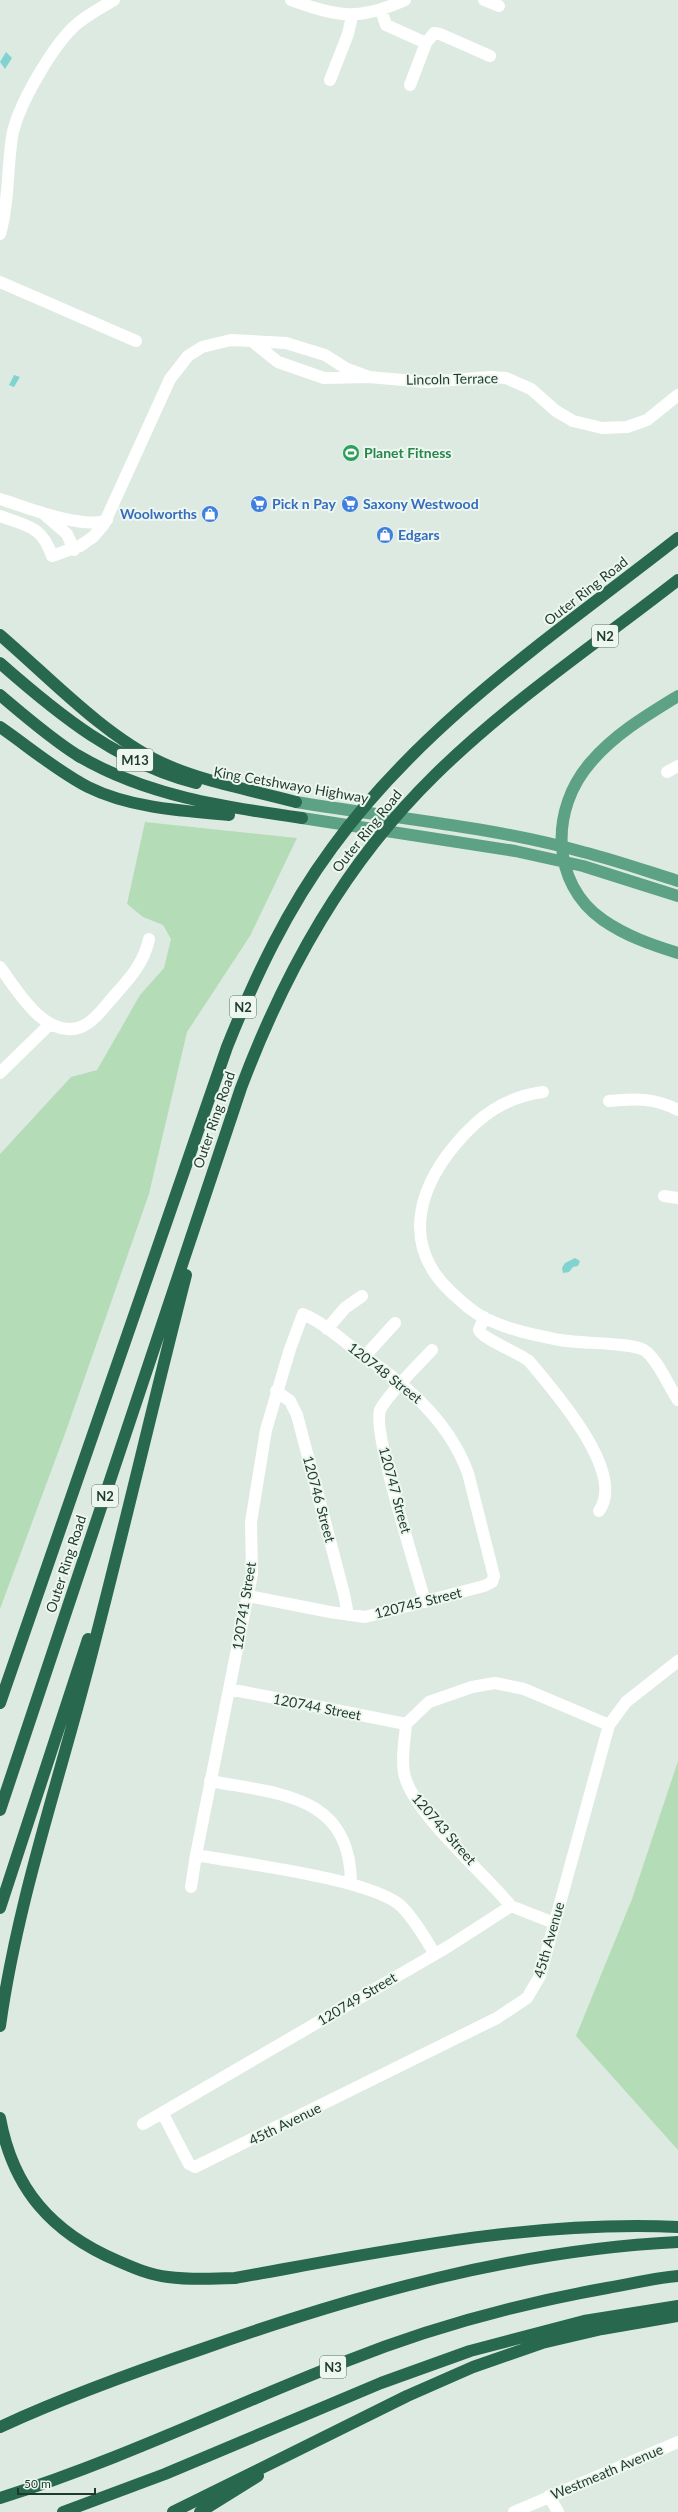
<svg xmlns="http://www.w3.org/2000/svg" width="678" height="2512" font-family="Lato,sans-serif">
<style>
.green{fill:#b4ddb7}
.water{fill:#80d3d1}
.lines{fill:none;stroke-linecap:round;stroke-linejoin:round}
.minor{stroke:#fff;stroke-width:12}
.major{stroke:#5ea285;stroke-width:12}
.highway{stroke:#28684f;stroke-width:12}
.labels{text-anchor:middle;stroke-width:4;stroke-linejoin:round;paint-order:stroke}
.shield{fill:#edf7f0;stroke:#5c7368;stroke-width:1}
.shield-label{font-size:13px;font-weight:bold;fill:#1e3a2d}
.street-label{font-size:14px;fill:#1e3a2d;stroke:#edf7f0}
.leisure-label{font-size:14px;font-weight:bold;fill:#27864d;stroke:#edf7f0;text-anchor:start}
.shop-label{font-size:14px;font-weight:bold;fill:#366cbe;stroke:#edf7f0;text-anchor:start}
</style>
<rect width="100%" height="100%" fill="#ddeae2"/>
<!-- green -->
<path class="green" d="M145,822L297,838L250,936L187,1032L149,1194L66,1431L0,1609V1154L71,1077L97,1070L140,995L164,968L171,939L163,925L143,917L127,904Z
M678,1761V2150L576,2036L632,1899Z"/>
<!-- water -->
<path class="water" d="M6,52L12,58L5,69L0,62Z
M14,375L20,377L14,387L9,385Z
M575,1258L580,1261L578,1266L573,1267L569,1272L563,1273L562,1268L565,1263Z"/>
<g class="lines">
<!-- minor -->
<path class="minor" d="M291,0C339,17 358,21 405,0
M484,0L499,6
M381,10L386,25L426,43L410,85
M426,43L434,33L440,34L490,56
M330,80L348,34L352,16
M0,234C9,202 7,170 12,137C17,106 54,43 78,23C89,14 102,7 114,0
M0,282L136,341
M253,342L278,362L324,378L369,377L426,382L490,377L506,378L531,389L556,411L573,421L602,428L627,427L647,420L678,395
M0,499C26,507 82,530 107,520
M45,515L67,534L74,550
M0,516C27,526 42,526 52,556L80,546L93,537L104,524L170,379L188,356L202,347L231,340L286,343L325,355L347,369L369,377
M667,772L678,766
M0,967C17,990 45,1040 81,1027C94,1022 105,1006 114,996C130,978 144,963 149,939
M0,1073L50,1024
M543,1092C505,1097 479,1116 455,1145C416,1192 403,1247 451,1292C462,1302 472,1312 485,1318C508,1330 535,1335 560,1340C582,1344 628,1342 644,1350C657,1358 669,1387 678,1400
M609,1101C635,1098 655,1098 678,1110
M664,1196L678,1198
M484,1317L479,1330C481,1338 519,1353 529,1361C554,1391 627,1473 599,1511
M327,1329L345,1308L362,1296
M365,1356L395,1323
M276,1391L290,1401L297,1415L344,1594L348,1615
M425,1602C417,1571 372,1432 380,1410C387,1395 419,1364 432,1350
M229,1689L406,1724
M210,1781C279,1794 351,1794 351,1884
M196,1855C239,1863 374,1879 402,1907C415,1920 425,1938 435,1954
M191,1887L196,1855L252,1574L251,1522L266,1430L290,1349L303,1314C320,1321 335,1334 349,1345C399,1380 446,1414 468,1473L494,1576L492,1582L484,1586L365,1617L330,1612L248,1596
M511,1906C484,1873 411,1811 404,1773C401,1757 405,1740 406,1724L429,1702L472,1687L495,1683L524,1689L609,1725
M163,2114L189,2164L195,2167L497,2018L527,1998L540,1976L609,1725L626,1702L678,1661
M143,2124L449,1946L511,1906L554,1923
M549,2496L558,2512
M514,2512L678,2442"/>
<!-- major -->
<path class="major" d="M678,696C647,715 615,734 591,762C550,808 550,883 603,920C626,936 652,945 678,953
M296,802C391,818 489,826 583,852C615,860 646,871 678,881
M302,818L515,851L583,866L678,896"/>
<!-- highway -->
<path class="highway" d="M0,635C49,677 103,735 162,763C203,782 252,790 296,802
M0,663C59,715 118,763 196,783
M0,695C25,716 50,738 77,755C146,796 224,807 302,818
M0,727C29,747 57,771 88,787C130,808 183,811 229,815
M0,1703L227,1047C255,977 287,909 332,848C423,722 557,633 678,538
M0,1810L241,1088C285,971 345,863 435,775C508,703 596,644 678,580
M0,1908L88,1639
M0,2026C17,1903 58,1784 89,1664C123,1534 153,1404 186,1275
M0,2118C13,2189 52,2233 118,2261C134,2268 150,2275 168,2277C190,2280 212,2279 235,2278C381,2252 529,2220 678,2227
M0,2427C65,2397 134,2372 202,2349C355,2295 515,2250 678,2242
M0,2498C118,2461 229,2407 344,2362C429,2328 517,2304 607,2288C631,2284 654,2278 678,2276
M63,2512L165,2474L381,2383L470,2351L584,2321L678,2306
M173,2512L407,2396L473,2367L542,2343L602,2329L678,2316
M200,2512L258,2476"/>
</g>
<!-- icons -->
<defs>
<g id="stadium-disc" transform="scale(0.9)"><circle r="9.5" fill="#2e9e5b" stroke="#edf7f0"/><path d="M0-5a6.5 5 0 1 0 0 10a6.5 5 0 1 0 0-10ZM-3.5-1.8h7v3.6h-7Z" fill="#fff"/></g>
<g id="supermarket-disc" transform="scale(0.9)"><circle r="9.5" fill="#3f7fe0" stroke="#edf7f0"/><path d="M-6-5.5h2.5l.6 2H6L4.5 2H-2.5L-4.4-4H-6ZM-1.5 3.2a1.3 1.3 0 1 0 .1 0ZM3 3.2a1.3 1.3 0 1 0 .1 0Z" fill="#fff"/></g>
<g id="shop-disc" transform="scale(0.9)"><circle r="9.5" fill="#3f7fe0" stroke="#edf7f0"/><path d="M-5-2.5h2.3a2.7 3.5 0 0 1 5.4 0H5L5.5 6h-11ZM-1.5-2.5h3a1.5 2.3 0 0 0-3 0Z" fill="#fff"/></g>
</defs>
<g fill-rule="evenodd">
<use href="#stadium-disc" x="351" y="453"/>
<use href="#supermarket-disc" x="259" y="504"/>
<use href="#supermarket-disc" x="350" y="504"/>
<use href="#shop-disc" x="210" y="514"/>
<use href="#shop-disc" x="385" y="535"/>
</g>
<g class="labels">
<!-- shield labels -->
<g class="shield">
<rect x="592" y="625" width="26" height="22" rx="3"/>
<rect x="117" y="749" width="36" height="22" rx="3"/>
<rect x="230" y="996" width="26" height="22" rx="3"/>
<rect x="92" y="1485" width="26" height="22" rx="3"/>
<rect x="320" y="2356" width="26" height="22" rx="3"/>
</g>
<g class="shield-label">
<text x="605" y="641">N2</text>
<text x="135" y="765">M13</text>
<text x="243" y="1012">N2</text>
<text x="105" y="1501">N2</text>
<text x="333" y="2372">N3</text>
</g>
<!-- street labels -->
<g class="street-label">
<text transform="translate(452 379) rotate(-1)" y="5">Lincoln Terrace</text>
<text transform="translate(586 591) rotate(-38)" y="5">Outer Ring Road</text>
<text transform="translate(291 785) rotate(10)" y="5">King Cetshwayo Highway</text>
<text transform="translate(367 831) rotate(-51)" y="5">Outer Ring Road</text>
<text transform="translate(214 1120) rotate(-71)" y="5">Outer Ring Road</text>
<text transform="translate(385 1373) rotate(38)" y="5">120748 Street</text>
<text transform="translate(395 1490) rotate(75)" y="5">120747 Street</text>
<text transform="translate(319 1499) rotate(75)" y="5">120746 Street</text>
<text transform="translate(66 1564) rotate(-72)" y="5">Outer Ring Road</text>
<text transform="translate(418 1603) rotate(-14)" y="5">120745 Street</text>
<text transform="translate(244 1606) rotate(-81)" y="5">120741 Street</text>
<text transform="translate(317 1707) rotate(11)" y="5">120744 Street</text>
<text transform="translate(444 1829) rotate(49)" y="5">120743 Street</text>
<text transform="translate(549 1940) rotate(-74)" y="5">45th Avenue</text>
<text transform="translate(357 1999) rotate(-31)" y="5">120749 Street</text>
<text transform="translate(285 2124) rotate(-26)" y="5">45th Avenue</text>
<text transform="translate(607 2472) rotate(-23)" y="5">Westmeath Avenue</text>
</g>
<!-- leisure labels -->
<g class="leisure-label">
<text x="364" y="458">Planet Fitness</text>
</g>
<!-- shop labels -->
<g class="shop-label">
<text x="272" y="509">Pick n Pay</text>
<text x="363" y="509">Saxony Westwood</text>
<text x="197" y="519" text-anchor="end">Woolworths</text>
<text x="398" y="540">Edgars</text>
</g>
</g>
<!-- scale -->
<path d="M18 2488v6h77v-6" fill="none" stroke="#1e3a2d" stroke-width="2"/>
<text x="24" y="2488" font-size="12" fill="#1e3a2d" stroke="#edf7f0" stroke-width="3" paint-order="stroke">50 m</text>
</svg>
